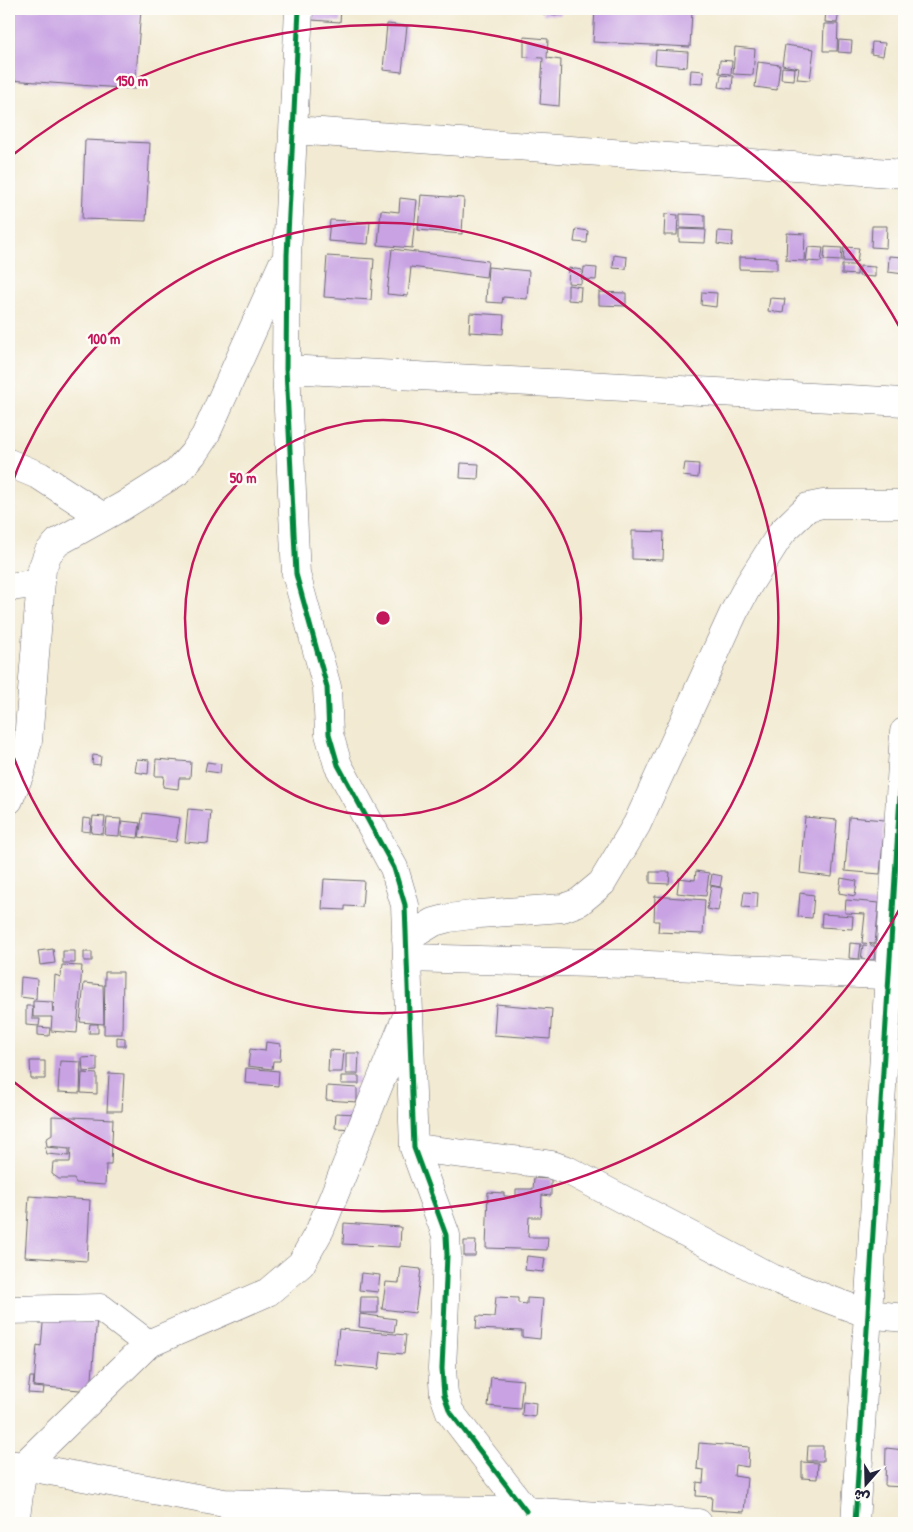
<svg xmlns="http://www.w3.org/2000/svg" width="913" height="1532" font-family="'Patrick Hand','Playpen Sans Arabic',sans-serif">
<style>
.building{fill:#c8a2e3}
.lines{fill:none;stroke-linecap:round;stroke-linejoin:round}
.street-casing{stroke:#6b6870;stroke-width:29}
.street{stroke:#fff;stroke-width:28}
.cycleway-casing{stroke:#fdfcf7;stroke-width:8}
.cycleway{stroke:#00873e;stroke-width:5}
.ring{fill:none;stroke:#c2185b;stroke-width:2.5}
.centre{fill:#c2185b;stroke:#fdfcf7;stroke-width:2.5}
.ring-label{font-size:15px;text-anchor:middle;font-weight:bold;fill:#c2185b;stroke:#fdfcf7;stroke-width:5;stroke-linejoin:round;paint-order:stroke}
</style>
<rect width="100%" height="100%" fill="#fdfcf7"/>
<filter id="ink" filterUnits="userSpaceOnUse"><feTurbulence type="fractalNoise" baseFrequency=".02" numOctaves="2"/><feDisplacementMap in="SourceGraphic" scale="10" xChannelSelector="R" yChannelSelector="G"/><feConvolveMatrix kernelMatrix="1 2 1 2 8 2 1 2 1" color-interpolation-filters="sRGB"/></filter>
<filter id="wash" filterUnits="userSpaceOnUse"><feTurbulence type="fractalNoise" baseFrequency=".0096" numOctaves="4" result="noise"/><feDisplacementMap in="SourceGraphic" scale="20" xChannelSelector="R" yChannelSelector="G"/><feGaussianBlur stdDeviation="1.12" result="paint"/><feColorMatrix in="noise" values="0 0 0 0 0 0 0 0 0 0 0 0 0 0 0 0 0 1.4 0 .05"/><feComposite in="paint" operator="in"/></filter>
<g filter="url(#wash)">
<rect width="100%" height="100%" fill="#f2ead2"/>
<g id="blocks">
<!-- building -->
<path class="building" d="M9,9H141L135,89L9,80Z
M313,9H341L340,22L312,20Z
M543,9H561V15L543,14Z
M595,9H658L692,11L690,47L593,42Z
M826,10L839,11L837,23L825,22Z
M387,24L407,26L402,72L383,70Z
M824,24H838L837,51H823Z
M524,37L548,39L547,58L561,60L559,106L540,104L543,58L524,57Z
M839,40L852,41L851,53L838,52Z
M872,42L885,43L883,56L871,54Z
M785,45L814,49L810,80L797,79L799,68L782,65Z
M735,47L755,49L753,75L733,74Z
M656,50L688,52L687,67L655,64Z
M720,60L732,61L731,74L719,73Z
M758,62L780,65L777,90L755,87Z
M782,67L795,68L794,80L781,79Z
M691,70L704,71L703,84L690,83Z
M721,75L733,76L732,89L719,87Z
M85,140L150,143L146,221L82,219Z
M421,195L464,198L462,234L418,230Z
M400,198L417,200L412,248L378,245L381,210L399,212Z
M665,214L678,215L677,235H664Z
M680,214L705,215V229L680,228Z
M330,220L370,222L368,244L328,241Z
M872,226H887L886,248L871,247Z
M576,229L588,231L587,243L574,242Z
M679,229L706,230L705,243L679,242Z
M718,231L733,232L732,246L717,244Z
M787,233L805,234L804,261L786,260Z
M903,238H904V253H901Z
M808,247L823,248L821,262L806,261Z
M825,247L842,248L841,261L824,260Z
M844,247L859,248L857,262L843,261Z
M392,249L488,261L486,277L411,267L408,296L387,294Z
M614,255L627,257L626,269L613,268Z
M327,256L374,259L371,300L324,297Z
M889,256L904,257V274L888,272Z
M739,257L777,258V270L739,269Z
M842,265H858L857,275L842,274Z
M860,266L875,267V277L859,276Z
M488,267L529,271L527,299L503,297L502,303L486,302Z
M584,267L597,268L596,280L583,279Z
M569,268L582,270L581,284L568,283Z
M568,285L581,287L580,301L568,300Z
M599,292L626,293V306L599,305Z
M702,292L717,293L716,307L701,305Z
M770,298L785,299L783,313L768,311Z
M470,313L504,315L503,334L469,332Z
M461,463L479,464L478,479L460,478Z
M685,463L699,464L698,478L683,476Z
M632,531L664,532L663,560L632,559Z
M93,755L101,756L100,765L92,764Z
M137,759L149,760L148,774L135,772Z
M156,759L191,762L190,778H179L178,789L163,787L164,776H155Z
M207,762L221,764L220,773L205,771Z
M188,809L211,811L208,844L185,842Z
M143,813L180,818L176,842L139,837Z
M93,816L105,817L103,834L91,833Z
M805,817L837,820L832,877L800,873Z
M849,817L885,820L880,874L845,871Z
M83,818L91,819L90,832L82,831Z
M107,818L121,819L119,836L105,835Z
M122,821L140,823L138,838L121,836Z
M696,871L709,873L706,896L677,893L679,878L695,880Z
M650,872H670L669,884L650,883Z
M712,874L722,876L720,887L710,885Z
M841,878L857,881L855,896L839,893Z
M324,879L364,881L362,907L345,906V910L322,909Z
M711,886L722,888L718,911L707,909Z
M744,892L758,893L757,908L742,907Z
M800,893L814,895L812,918L798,917Z
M655,896L705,900L703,934L658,932L659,921H654Z
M846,900L879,903L875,944L862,943L865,914L845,913Z
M822,914L853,916L852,929L821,927Z
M850,943L861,944L859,959L849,958Z
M863,945L875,946L874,960L861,959Z
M53,949L55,963L40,965L38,951Z
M63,951H75V963H63Z
M84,952H92V961H84Z
M62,965L82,966L77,1033L51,1031L52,1017H33V1001L52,1002L53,1013L55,975L61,977Z
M105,972H123L122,1034H104Z
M21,977L37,979L36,999L20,997Z
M84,983L103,985L104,1024L80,1022Z
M496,1004L552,1009L550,1039L494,1035Z
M26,1006H33L32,1019H40L39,1026L26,1025Z
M90,1024H98V1033H89Z
M38,1027L50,1028L49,1036L38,1035Z
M117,1037L125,1038V1046H117Z
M266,1042L281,1044L280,1061H273L272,1069L248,1066L250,1049L265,1051Z
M329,1050L344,1051L342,1072H328Z
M346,1053H359L358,1074H346Z
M97,1057V1071L83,1072L82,1058Z
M30,1061H45V1079H31Z
M60,1061L81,1062L80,1093L58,1092Z
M246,1068L279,1071L278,1086L245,1083Z
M82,1073L97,1074V1094L81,1093Z
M109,1073L124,1074L122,1111H107Z
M341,1076H359V1084H341Z
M327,1086L357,1088V1102L326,1100Z
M336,1113L357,1114L356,1129L335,1128Z
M52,1116L113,1119L111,1165H106L105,1185L76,1183L74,1179H59L52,1174L53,1162H70L71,1148L47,1146L46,1139L52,1135Z
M45,1147L69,1149V1156L47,1154Z
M534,1178L551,1179V1196L542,1195L541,1217H529L528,1237H548L547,1250L486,1248L488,1192L504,1193V1196L516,1197V1189H533Z
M29,1196L90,1200L87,1261L25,1257Z
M344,1223L401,1227L400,1247L343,1244Z
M464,1241H476L475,1256H464Z
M527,1256L545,1258L543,1272L525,1270Z
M401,1267L421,1269L415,1313L382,1309L386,1282L399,1283Z
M361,1273L380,1275L378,1292L359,1290Z
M361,1297H378V1313H360Z
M496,1297L518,1298V1303L527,1304V1298L543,1299L540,1339L522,1337V1331L476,1329L477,1316L494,1317Z
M44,1313L97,1317L91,1391L34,1386L37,1345L41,1346Z
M360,1314L396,1319L394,1332L359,1327Z
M339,1329L406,1335L404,1354L381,1352L379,1369L335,1365Z
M30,1377H34L33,1387L44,1388L43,1394L28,1393Z
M491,1377L523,1380L520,1409L488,1406Z
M523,1401L536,1403L535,1417L522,1415Z
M699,1443L749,1447L748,1467L735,1465L734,1476L747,1478L744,1512L711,1510L712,1497L696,1496L697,1482L703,1483L704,1470L697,1469Z
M808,1446H823V1461H807Z
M886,1448L904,1450V1487L885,1486Z
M802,1462L818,1463L817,1479L802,1478Z"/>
</g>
</g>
<g filter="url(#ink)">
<use href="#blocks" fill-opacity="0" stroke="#6b6870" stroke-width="1"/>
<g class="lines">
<!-- street casing -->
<g class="street-casing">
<path id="street" d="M299,9L287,255L286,369L296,574L327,687L329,734L338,765L394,868L405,905L414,1148L446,1235L447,1255L442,1369L444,1395L450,1412L526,1511
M294,130L904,174
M286,369L904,402
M9,463L40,476L103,517
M9,587L41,583
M9,800L21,771L28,741L42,569L48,553L58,542L123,506L177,472L193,454L205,436L282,265
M406,939L434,922L449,918L479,914L563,908L579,902L602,883L637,824L734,612L749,584L782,532L808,507L823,504H904
M407,958L626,964L904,976
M414,1148L538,1163L552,1165L569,1171L772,1278L868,1314L904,1318
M9,1310L101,1308L148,1344
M9,1464L23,1466L224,1503L423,1510L526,1511L698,1523
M15,1523L23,1466L148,1344L268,1292L301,1264L320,1230L406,1018
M855,1523L904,732"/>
</g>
<!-- street -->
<use href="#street" class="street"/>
<!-- cycleway casing -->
<g class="cycleway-casing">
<path id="cycleway" d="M299,9L287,255L286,369L296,574L327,687L329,734L338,765L394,868L405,905L414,1148L446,1235L447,1255L442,1369L444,1395L450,1412L526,1511
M855,1523L904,732"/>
</g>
<!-- cycleway -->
<use href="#cycleway" class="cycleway"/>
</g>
</g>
<!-- distance rings -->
<g class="ring">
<circle cx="383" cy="618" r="198"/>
<path d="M10 489A395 395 0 1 1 10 747"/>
<path d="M904 901A593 593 0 0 1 10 1079M10 157A593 593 0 0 1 904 335"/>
</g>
<circle cx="383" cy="618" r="8" class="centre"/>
<g class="ring-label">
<text x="132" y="86">150 m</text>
<text x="104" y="344">100 m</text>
<text x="243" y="483">50 m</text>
</g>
<!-- margin -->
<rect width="913" height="1532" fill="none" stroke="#fdfcf7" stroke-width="30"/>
<!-- north arrow -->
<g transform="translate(866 1484) rotate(200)" stroke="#fdfcf7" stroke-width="4" paint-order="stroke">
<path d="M0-4L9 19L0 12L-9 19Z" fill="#22223b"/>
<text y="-8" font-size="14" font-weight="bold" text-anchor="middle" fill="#22223b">ش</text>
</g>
</svg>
